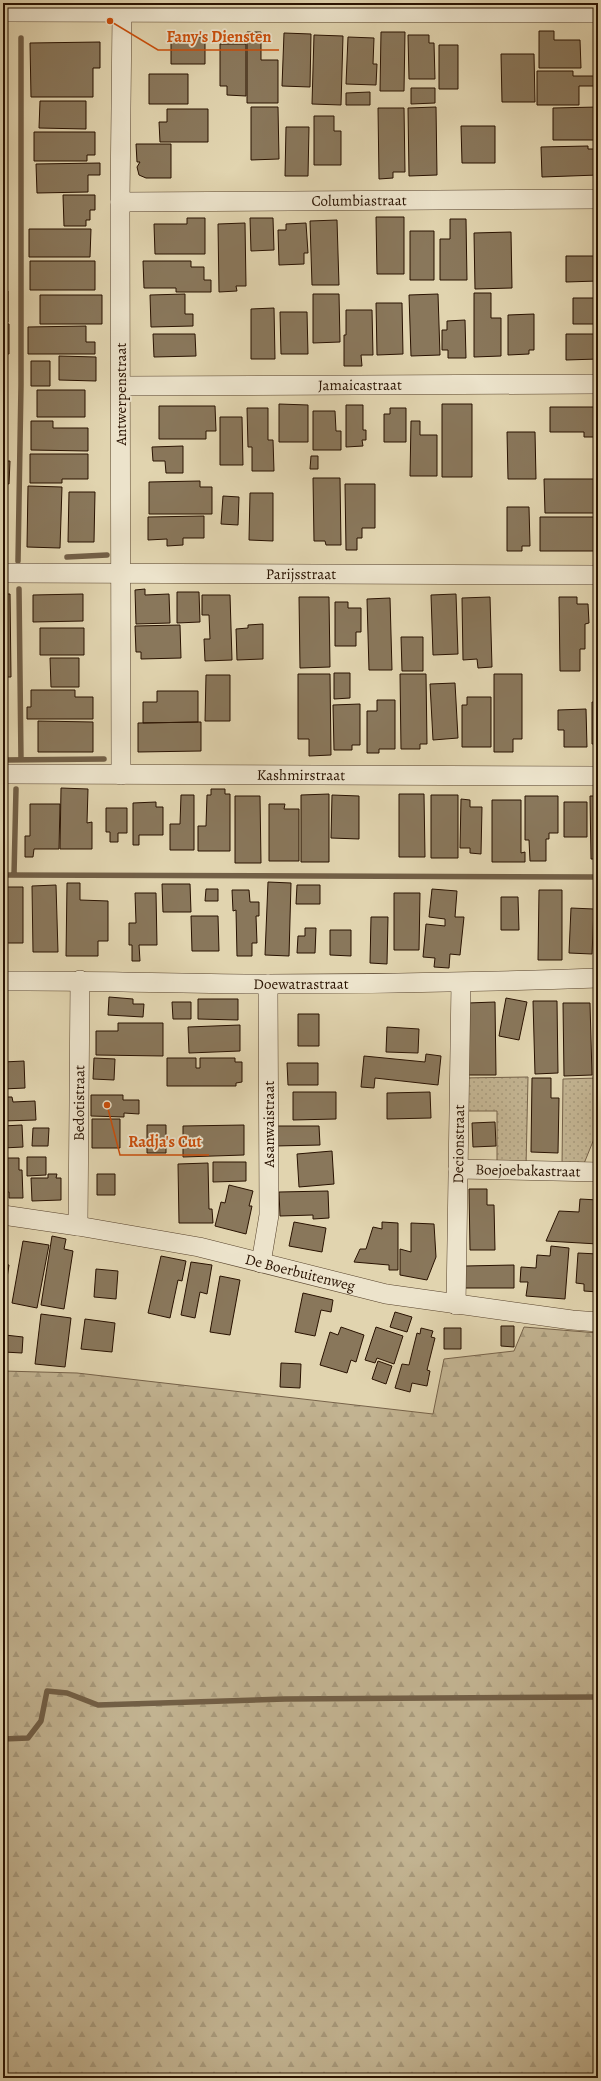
<svg xmlns="http://www.w3.org/2000/svg" width="601" height="2081" font-family="Alegreya,serif">
<style>
.grass{fill:url(#grass-dots);stroke:#766249}
.forest{fill:url(#forest-firs);stroke:#766249}
.lines{fill:none;stroke-linecap:round;stroke-linejoin:round}
.stream{stroke:#725f46;stroke-width:5.5}
.building{fill:#89775b;stroke:#291201}
.minor-casing{stroke:#57422c;stroke-width:20}
.minor{stroke:#ece3cb;stroke-width:19}
.labels{text-anchor:middle;stroke-width:3.5;stroke-linejoin:round;paint-order:stroke}
.street-label{font-size:15px;fill:#291201;stroke:#ece3cb}
.leader{fill:none;stroke:#cb4e0a;stroke-width:1.5}
.callout-dot{fill:#cb4e0a;stroke:#ece3cb;stroke-width:1.5}
.callout-label{font-size:16px;text-anchor:middle;font-weight:bold;fill:#cb4e0a;stroke:#ece3cb;stroke-width:3.5;stroke-linejoin:round;paint-order:stroke}
</style>
<defs>
<pattern id="grass-dots" width="8" height="8" patternUnits="userSpaceOnUse"><rect width="8" height="8" fill="#c2b391"/><path d="M2 2h.1M6 6h.1" fill="none" stroke="#a7997b" stroke-width="1.8" stroke-linecap="round"/></pattern>
<pattern id="forest-firs" width="22" height="20" patternUnits="userSpaceOnUse"><rect width="22" height="20" fill="#c2b391"/><path d="M5 1l3.5 6h-7zM16 11l3.5 6h-7z" fill="#a7997b"/></pattern>
</defs>
<rect width="100%" height="100%" fill="#e1d4af"/>
<filter id="stains"><feTurbulence type="fractalNoise" baseFrequency=".005" numOctaves="4"/><feColorMatrix values="0 0 0 0 .2 0 0 0 0 .09 0 0 0 0 .02 0 0 0 .5 -.17"/></filter>
<radialGradient id="worn" r=".72"><stop offset=".6" stop-color="#630" stop-opacity="0"/><stop offset="1" stop-color="#630" stop-opacity=".3"/></radialGradient>
<!-- grass -->
<path class="grass" d="M528,1077L526,1167L497,1166V1111H460V1078Z
M598,1078V1129L583,1166H562L563,1079Z"/>
<!-- forest -->
<path class="forest" d="M524,1327L598,1333V2078H3V1371L77,1373L433,1414L444,1359L514,1351Z"/>
<g class="lines">
<!-- stream -->
<path class="stream" d="M67,557L107,555
M18,561L21,385V38
M19,589L21,760
M3,760L104,759
M3,875L598,877
M14,875L16,789
M3,1739L28,1738L41,1721L47,1691L67,1693L98,1705L285,1699L598,1697"/>
</g>
<!-- building -->
<path class="building" d="M539,31H554V40H580L581,68H539Z
M247,32H261V60H278V103H247Z
M381,32H405L404,91H380Z
M284,33L311,34L310,87L282,86Z
M3,34H7V96H3Z
M314,35L343,36L341,105L312,104Z
M408,35H429V43H434L435,79H409Z
M171,37H205V64H171Z
M348,37L374,38L373,64H377L376,85L346,84Z
M100,42V68H93V97H31L30,43Z
M220,44H246V96L227,95V86H220Z
M439,45H458V89H439Z
M501,54H534L535,102H502Z
M537,71H573V76H598V86H579V105H537Z
M149,74H188V104H149Z
M411,88H435V103L411,104Z
M370,92V105H346V93Z
M40,101H86V129L39,128Z
M251,107H278L279,159L251,160Z
M436,107L437,175L409,176L408,108Z
M598,107V140H553V108Z
M378,108H404L405,172H393V178L379,179Z
M167,109H208V142H160L159,122H167Z
M314,116H334V131H341V165H314Z
M461,126H495V163H462Z
M286,127H309L308,176H285Z
M34,132H95V155H87V161H34Z
M136,144H171V178H146L139,175L137,167L140,162H137Z
M588,146V149H598V175L542,177L541,147Z
M100,163V175H88V192L37,193L36,164Z
M63,195H95V210H90V220H86V226H64Z
M376,217H404V274H377Z
M187,218H205V254H155L154,224H187Z
M250,218H273L274,250L251,251Z
M450,219H466L467,280H440V239H450Z
M337,220L339,285H312L310,221Z
M245,223L246,286H236L237,291L219,292L218,224Z
M306,223L308,253H304V264L279,265L278,230H286V224Z
M29,229H91L90,257H29Z
M410,231H434V280H410Z
M511,232L512,288L475,289L474,233Z
M566,256H598V281L566,282Z
M30,261H95V290H30Z
M143,261H191V267H204V280H211V292H176V288H144Z
M3,291H8V322H3Z
M474,293H491V318H501V356L474,357Z
M185,294V314H193V326L151,327L150,295Z
M313,294H339L340,342L313,343Z
M438,294L440,355L411,356L409,295Z
M40,295H102V324H40Z
M573,298H598V324H573Z
M376,303H402L403,354L377,355Z
M274,308L275,359H251V309Z
M346,310H372L373,355H361L362,366H344V335H346Z
M280,312H307L308,354H281Z
M534,314V350H529V354L508,355V315Z
M465,320L466,358H448V350H442V330H447V321Z
M3,324H9V354H3Z
M86,326V342H95V354H28V327Z
M153,334H195L196,356L154,357Z
M566,334H598V359L566,360Z
M59,356L96,357V381L59,380Z
M31,361H50V386H31Z
M3,389H6V420H3Z
M37,390H85V417H37Z
M279,404L308,405V442H279Z
M442,404H472V477H442Z
M346,405H363V430H366V440H362L363,446L346,447Z
M159,406H215L216,431H206V439H159Z
M550,407H598V437H584V432H550Z
M247,408H268V440H273L274,471H252V447H248Z
M390,408H406V442H384V414H390Z
M313,411H335L336,431H341V450H313Z
M220,417H242L243,465H220Z
M31,421H53V428H88V451L31,450Z
M411,421H420V435H437V476H410Z
M507,432H535L536,479H508Z
M183,446V473H166L165,461H153L152,447Z
M30,454H88V479H62V483H30Z
M311,456H318V469H310Z
M3,461H10L9,484L3,483Z
M313,478H340L341,545H326L325,541H314Z
M544,479H595L596,513H545Z
M200,481V487H212V514H149V482Z
M345,484H375V528H362V538H357V550H346Z
M28,486L62,487L60,548L27,547Z
M69,492H95L94,542H68Z
M250,493H273V541L249,540Z
M223,496L239,497L238,525L221,524Z
M507,507H529L530,546H522V551H507Z
M204,516V538H183V545L167,546V539L148,540V517Z
M540,517H598V551H540Z
M145,589V595L169,594L170,623L136,624L135,590Z
M177,592H199L200,622L177,623Z
M3,594H10L11,677H3Z
M83,594V621L33,622V595Z
M456,594L458,654L433,655L431,595Z
M202,595H230L232,660L205,661L204,639H210L209,615H202Z
M299,597H329L330,667L300,668Z
M490,597L492,667L478,668L477,659L463,660L462,598Z
M559,597H577V604H588L589,623L585,624V649H580V671H560Z
M390,598L392,670H369L367,599Z
M335,602H348V608H361V632H356V646H335Z
M263,624V659L237,660L236,629L248,628V625Z
M180,625L181,658L141,659V652H136L135,626Z
M40,628H84V655H40Z
M401,637H423V671H402Z
M50,658H79V687H51Z
M334,673H350V698L334,699Z
M298,674H330L331,755L309,756V739H298Z
M400,674H426L427,744H420V749H401Z
M494,674H522V739H513V752H494Z
M206,675H230V721H205Z
M455,683L458,738L433,740L430,684Z
M31,690H75V697H93V719H27V707H31Z
M157,691H198V722L143,723V702H157Z
M467,697H491V747H462V705H467Z
M377,700H395V749H379V753H367V711H377Z
M592,702H598V744H592Z
M360,704V745H352V750H334L333,705Z
M586,709L587,747H564V730H558V710Z
M38,721L93,722V752H38Z
M201,722V751L138,752V723Z
M61,788L88,789L87,823L92,822V849H60Z
M211,789H225V794H230V851H198V826H206L207,795H211Z
M329,794V862H301V795Z
M399,794H424L425,857H399Z
M181,795H194V850H170V824H180Z
M332,795L359,796V839L331,838Z
M431,795H458V858H431Z
M235,796H260L261,863H235Z
M525,796H558V833H549V839H546V861H530L529,840H525Z
M590,796H598V859H591Z
M461,799L470,800V807H482L481,854L470,853V848H460Z
M492,800H521V853L525,852V862H492Z
M156,802V807H163V835H139V845H133V803Z
M564,802H587V837H564Z
M30,804H60L59,849H34L33,857H25V836H30Z
M269,804H285L284,809H299V861H269Z
M106,808H127V833H118V842H110V832H106Z
M268,882L291,883L289,956L265,955Z
M67,883H80V900L108,901V941H98V956H66Z
M162,884H190L191,912H163Z
M56,885L58,952H33L32,886Z
M297,885H320V904H296Z
M3,887H23V943H3Z
M206,889H218V901H205Z
M432,889L457,891L455,917H464L460,955L450,954L449,968L434,967L435,958L423,957L426,924L445,926V919L429,917Z
M232,890H249L250,902H259V916H256L257,943H252V956H237L236,910L233,911Z
M539,890H562V960H538Z
M135,893H156L157,945H139L140,961H132V945H129V923H136Z
M394,893H420L419,950H394Z
M501,897H518L519,930H501Z
M571,908L594,909L592,954L569,953Z
M191,916H218L219,951H192Z
M371,917H388L387,964L370,963Z
M305,928H316L315,953H297L298,936H305Z
M330,930H351V956L330,955Z
M109,997L133,999V1004H144L143,1017L108,1015Z
M506,998L527,1002L519,1040L499,1036Z
M198,999H238V1020L198,1019Z
M533,1001H557L558,1073L535,1074Z
M596,1001H598V1074H596Z
M172,1002H191V1019H173Z
M495,1002L496,1075H465L468,1003Z
M563,1003H590L592,1075L564,1076Z
M298,1014H319V1046H298Z
M118,1023H163V1056L96,1055V1031H118Z
M240,1025V1051L189,1053L188,1027Z
M387,1027L419,1029L418,1053L386,1052Z
M426,1054L441,1056L438,1085L375,1078L374,1088L361,1087L364,1056L425,1062Z
M94,1058L115,1059L114,1080L93,1079Z
M167,1058H196V1068H200V1058H235V1062H242V1082L236,1083V1086H167Z
M24,1061L25,1088L3,1089V1062Z
M287,1063H318V1085H288Z
M532,1078H551V1098H559L558,1153L531,1152Z
M293,1092H336V1119L293,1120Z
M430,1092L431,1118L387,1119V1093Z
M91,1095H123V1100H139V1114L124,1113V1117L91,1116Z
M4,1097H12L13,1102L35,1101L36,1120L3,1121Z
M92,1119H120V1148H92Z
M495,1122L496,1146L473,1147L472,1123Z
M22,1125L23,1147L3,1148V1126Z
M147,1125H166V1153H147Z
M244,1125V1155L183,1157V1126Z
M275,1126H319L320,1145L275,1146Z
M33,1128H49L48,1146H32Z
M332,1151L334,1184L299,1187L297,1154Z
M27,1157H46V1175L27,1176Z
M3,1158H19V1170H22L23,1198H9V1192H5V1197H3Z
M213,1162H246V1181L213,1182Z
M208,1163L209,1209H212L213,1223H179L178,1164Z
M48,1174H57L56,1178H61V1200L32,1201L31,1178H48Z
M97,1174H115V1195H97Z
M229,1185L253,1191L249,1206H252L246,1234L215,1226L221,1202L225,1203Z
M469,1189H487V1205H494L495,1250H470Z
M328,1191L329,1218L313,1219V1215L280,1216L279,1192Z
M580,1199L598,1200V1244L546,1241L559,1211L579,1212Z
M294,1222L326,1228L322,1252L289,1246Z
M382,1222L398,1223V1270H389V1265L354,1262L360,1249H366L373,1227L382,1229Z
M411,1223L434,1224L436,1257L427,1280L400,1275V1249L411,1252Z
M52,1236L66,1239L64,1249L73,1251L64,1309L41,1305Z
M23,1241L49,1245L37,1308L12,1303Z
M551,1246L569,1248L565,1299L526,1296L528,1282H520L521,1267L536,1268L537,1255L550,1256Z
M578,1253L598,1254V1292L584,1291V1284L576,1283Z
M161,1256L186,1261L182,1281L178,1280L170,1318L148,1313Z
M191,1262L212,1265L207,1294L200,1292L195,1318L181,1315Z
M3,1264L9,1265L5,1291H3Z
M514,1265V1288H465V1266Z
M96,1269L118,1271L116,1299L94,1297Z
M220,1276L240,1280L230,1335L210,1332Z
M303,1293L333,1300L331,1312L321,1310L315,1336L295,1332Z
M3,1295H7L4,1321H3Z
M395,1312L412,1317L407,1332L390,1327Z
M41,1314L71,1318L65,1367L35,1364Z
M85,1319L115,1323L112,1352L81,1349Z
M501,1326H514V1347L501,1346Z
M341,1327L364,1335L356,1362L351,1360L347,1373L320,1365L330,1332L338,1335Z
M376,1327L403,1336L394,1364L377,1358L375,1363L365,1360Z
M421,1328L433,1331L431,1337L435,1338L427,1370L430,1371L427,1386L412,1383L410,1392L395,1388L402,1364L409,1365L417,1333L420,1334Z
M444,1328H461V1349H444Z
M5,1335L23,1337L22,1353L4,1352Z
M378,1361L392,1366L386,1384L372,1379Z
M281,1363L301,1364L300,1388L280,1387Z"/>
<g class="lines">
<!-- minor casing -->
<g class="minor-casing">
<g id="minor">
<path d="M3,12L598,13"/>
<path id="s1" d="M120,202L598,199"/>
<path id="s2" d="M121,386L598,384"/>
<path id="s3" d="M3,573L598,575"/>
<path id="s4" d="M3,774L598,776"/>
<path d="M121,775L120,202L122,14"/>
<path id="s5" d="M3,981C92,980 180,984 269,984C379,984 488,982 598,978"/>
<path id="s6" d="M458,1169L598,1172"/>
<path id="s7" d="M3,1215L78,1226L199,1247L386,1294L572,1320L598,1322"/>
<path id="s8" d="M78,1226L80,980"/>
<path d="M261,1263L269,1215L268,984"/>
<path id="s9" d="M456,1305L461,983"/>
</g>
</g>
<!-- minor -->
<use href="#minor" class="minor"/>
</g>
<g class="labels">
<!-- street labels -->
<g class="street-label">
<text dy="5" stroke="none"><textPath href="#s1" startOffset="239">Columbiastraat</textPath></text>
<text dy="5" stroke="none"><textPath href="#s2" startOffset="239">Jamaicastraat</textPath></text>
<text transform="translate(121 394) rotate(-90)" y="5">Antwerpenstraat</text>
<text dy="5" stroke="none"><textPath href="#s3" startOffset="298">Parijsstraat</textPath></text>
<text dy="5" stroke="none"><textPath href="#s4" startOffset="298">Kashmirstraat</textPath></text>
<text dy="5" stroke="none"><textPath href="#s5" startOffset="298">Doewatrastraat</textPath></text>
<text dy="5" stroke="none"><textPath href="#s8" startOffset="123">Bedotistraat</textPath></text>
<text transform="translate(269 1124) rotate(-90)" y="5">Asanwaistraat</text>
<text dy="5" stroke="none"><textPath href="#s9" startOffset="161">Decionstraat</textPath></text>
<text dy="5" stroke="none"><textPath href="#s6" startOffset="70">Boejoebakastraat</textPath></text>
<text dy="5" stroke="none"><textPath href="#s7" startOffset="303">De Boerbuitenweg</textPath></text>
</g>
</g>
<!-- callouts -->
<path class="leader" d="M110 21L158 50H279M107 1105L120 1155H209"/>
<g class="callout-dot">
<circle cx="110" cy="21" r="4"/>
<circle cx="107" cy="1105" r="4"/>
</g>
<g class="callout-label">
<text x="219" y="42">Fany's Diensten</text>
<text x="165" y="1147">Radja's Cut</text>
</g>
<!-- margin -->
<rect width="601" height="2081" fill="none" stroke="#e1d4af" stroke-width="16"/>
<rect x="4" y="4" width="593" height="2073" fill="none" stroke="#291201" stroke-width="2"/>
<rect x="8" y="8" width="585" height="2065" fill="none" stroke="#291201"/>
<rect width="100%" height="100%" filter="url(#stains)"/>
<rect width="100%" height="100%" fill="url(#worn)"/>
</svg>
